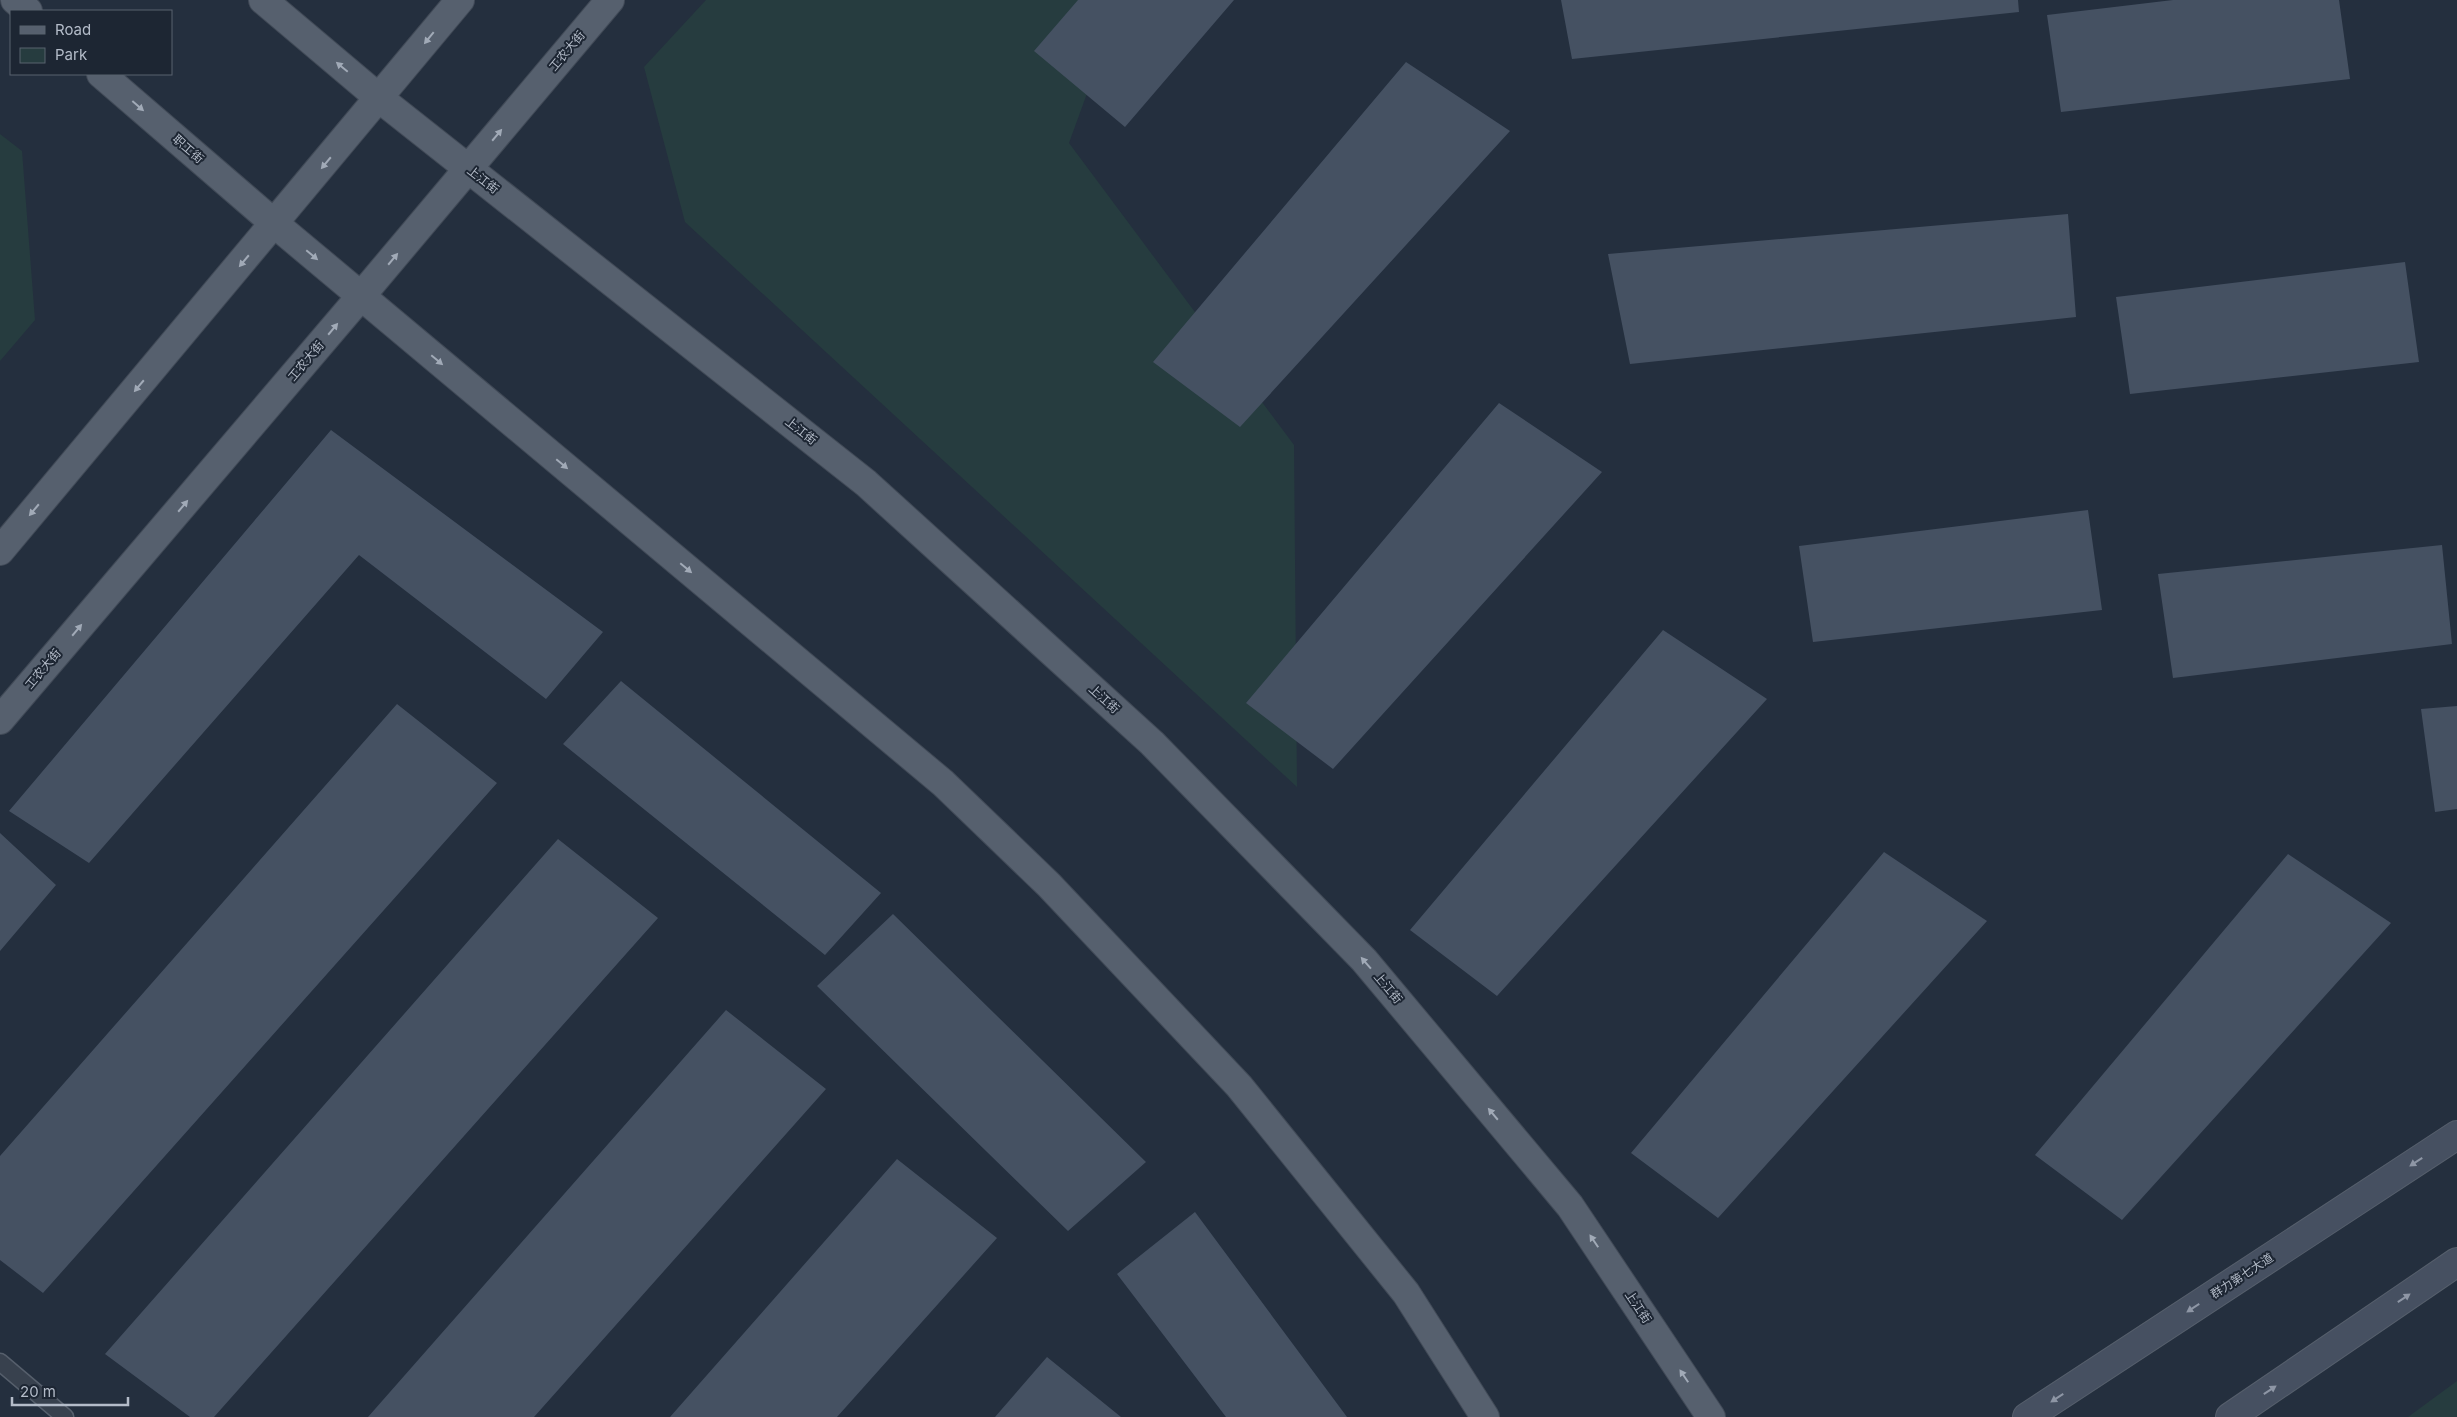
<svg xmlns="http://www.w3.org/2000/svg" width="2457" height="1417" font-family="Inter,'Noto Sans SC',sans-serif">
<style>
.green{fill:#263c3f}
.building{fill:#455162}
.lines{fill:none;stroke-linecap:round;stroke-linejoin:round}
.lane-casing{stroke:#565f6c;stroke-width:19}
.secondary-casing{stroke:#565f6c;stroke-width:30}
.primary-casing{stroke:#414a57;stroke-width:30}
.lane{stroke:#38414e;stroke-width:16}
.secondary{stroke:#465061;stroke-width:28}
.primary{stroke:#56606e;stroke-width:28}
.oneway{fill:#a1aab7}
.oneway2{fill:#8e96a5}
.labels{text-anchor:middle;stroke-width:4;stroke-linejoin:round;paint-order:stroke}
.street-label{font-size:12px;fill:#b4bcc9;stroke:#1d2633}
</style>
<rect width="100%" height="100%" fill="#242f3e"/>
<!-- green -->
<path class="green" d="M706,0H1121L1069,143L1294,445L1297,787L685,222L644,67Z
M0,134L22,151L35,320L0,361Z
M2457,1381V1417H2408Z"/>
<!-- building -->
<path class="building" d="M1078,0H1234L1125,127L1034,51Z
M1561,0H2018L2019,12L1572,59Z
M2173,0H2339L2350,79L2061,112L2047,15Z
M1406,62L1510,131L1240,427L1153,362Z
M2068,214L2076,317L1630,364L1608,254Z
M2405,262L2419,362L2130,394L2116,297Z
M1499,403L1602,472L1333,769L1246,703Z
M331,430L603,632L546,699L359,555L89,863L9,811Z
M2088,510L2102,610L1813,642L1799,546Z
M2442,545L2452,644L2173,678L2158,574Z
M1663,630L1767,699L1497,996L1410,930Z
M621,681L881,893L825,955L563,744Z
M397,704L497,783L43,1293L0,1260V1156Z
M2457,706V809L2435,812L2421,709Z
M0,833L56,885L0,951Z
M558,839L658,918L214,1417H190L105,1354Z
M1884,852L1987,921L1718,1218L1631,1153Z
M2288,854L2391,923L2122,1220L2035,1155Z
M893,914L1146,1162L1068,1231L817,986Z
M726,1010L826,1089L534,1417H368Z
M897,1159L997,1238L837,1417H670Z
M1195,1212L1347,1417H1226L1117,1274Z
M1047,1357L1121,1417H995Z"/>
<g class="lines">
<!-- lane casing -->
<g class="lane-casing">
<path id="lane" d="M0,1362L65,1417"/>
</g>
<!-- secondary casing -->
<g class="secondary-casing">
<path id="secondary" d="M2027,1417L2457,1135
M2230,1417L2457,1262"/>
</g>
<!-- primary casing -->
<g class="primary-casing">
<path id="primary" d="M15,0L28,11
M263,0L379,98L866,483L1152,743L1364,960L1570,1206L1711,1417
M101,74L275,224L943,783L1049,885L1239,1086L1406,1293L1485,1417
M0,551L460,0
M0,720L361,296L610,0"/>
</g>
<!-- lane -->
<use href="#lane" class="lane"/>
<!-- secondary -->
<use href="#secondary" class="secondary"/>
<!-- primary -->
<use href="#primary" class="primary"/>
</g>
<!-- one-way arrows -->
<defs><path id="oneway-solid" d="M-6-.8H1V-3.2L6.5 0L1 3.2V.8H-6Z" transform="scale(1.25)"/></defs>
<g class="oneway">
<use href="#oneway-solid" transform="translate(429 38) rotate(129)"/>
<use href="#oneway-solid" transform="translate(342 67) rotate(-140)"/>
<use href="#oneway-solid" transform="translate(138 106) rotate(41)"/>
<use href="#oneway-solid" transform="translate(497 135) rotate(-50)"/>
<use href="#oneway-solid" transform="translate(326 163) rotate(130)"/>
<use href="#oneway-solid" transform="translate(312 255) rotate(40)"/>
<use href="#oneway-solid" transform="translate(393 259) rotate(-50)"/>
<use href="#oneway-solid" transform="translate(244 261) rotate(130)"/>
<use href="#oneway-solid" transform="translate(333 329) rotate(-50)"/>
<use href="#oneway-solid" transform="translate(437 360) rotate(40)"/>
<use href="#oneway-solid" transform="translate(139 386) rotate(130)"/>
<use href="#oneway-solid" transform="translate(562 464) rotate(40)"/>
<use href="#oneway-solid" transform="translate(183 506) rotate(-50)"/>
<use href="#oneway-solid" transform="translate(34 510) rotate(130)"/>
<use href="#oneway-solid" transform="translate(686 568) rotate(40)"/>
<use href="#oneway-solid" transform="translate(77 630) rotate(-50)"/>
<use href="#oneway-solid" transform="translate(1366 963) rotate(-131)"/>
<use href="#oneway-solid" transform="translate(1493 1114) rotate(-130)"/>
<use href="#oneway-solid" transform="translate(1594 1241) rotate(-124)"/>
<use href="#oneway-solid" transform="translate(1684 1376) rotate(-124)"/>
</g>
<g class="oneway2">
<use href="#oneway-solid" transform="translate(2416 1162) rotate(147)"/>
<use href="#oneway-solid" transform="translate(2404 1298) rotate(-34)"/>
<use href="#oneway-solid" transform="translate(2193 1308) rotate(147)"/>
<use href="#oneway-solid" transform="translate(2270 1390) rotate(-34)"/>
<use href="#oneway-solid" transform="translate(2057 1398) rotate(147)"/>
</g>
<g class="labels">
<!-- street labels -->
<g class="street-label">
<text transform="translate(567 51) rotate(-50)" y="4">工农大街</text>
<text transform="translate(188 149) rotate(41)" y="4">职工街</text>
<text transform="translate(483 180) rotate(38)" y="4">上江街</text>
<text transform="translate(306 361) rotate(-50)" y="4">工农大街</text>
<text transform="translate(801 431) rotate(38)" y="4">上江街</text>
<text transform="translate(43 669) rotate(-50)" y="4">工农大街</text>
<text transform="translate(1104 699) rotate(42)" y="4">上江街</text>
<text transform="translate(1388 988) rotate(50)" y="4">上江街</text>
<text transform="translate(2242 1276) rotate(-33)" y="4">群力第七大道</text>
<text transform="translate(1638 1307) rotate(56)" y="4">上江街</text>
</g>
</g>
<!-- legend -->
<rect x="10" y="10" width="162" height="65" fill="#1d2633" stroke="#59626f"/>
<rect x="20" y="26" width="25" height="8" fill="#56606e" stroke="#59626f"/>
<text x="55" y="35" font-size="15" fill="#b4bcc9">Road</text>
<rect x="20" y="48" width="25" height="15" fill="#263c3f" stroke="#59626f"/>
<text x="55" y="60" font-size="15" fill="#b4bcc9">Park</text>
<!-- scale -->
<path d="M12 1397v8h116v-8" fill="none" stroke="#b4bcc9" stroke-width="2.5"/>
<text x="20" y="1397" font-size="15" fill="#b4bcc9" stroke="#1d2633" stroke-width="4" paint-order="stroke">20 m</text>
</svg>
